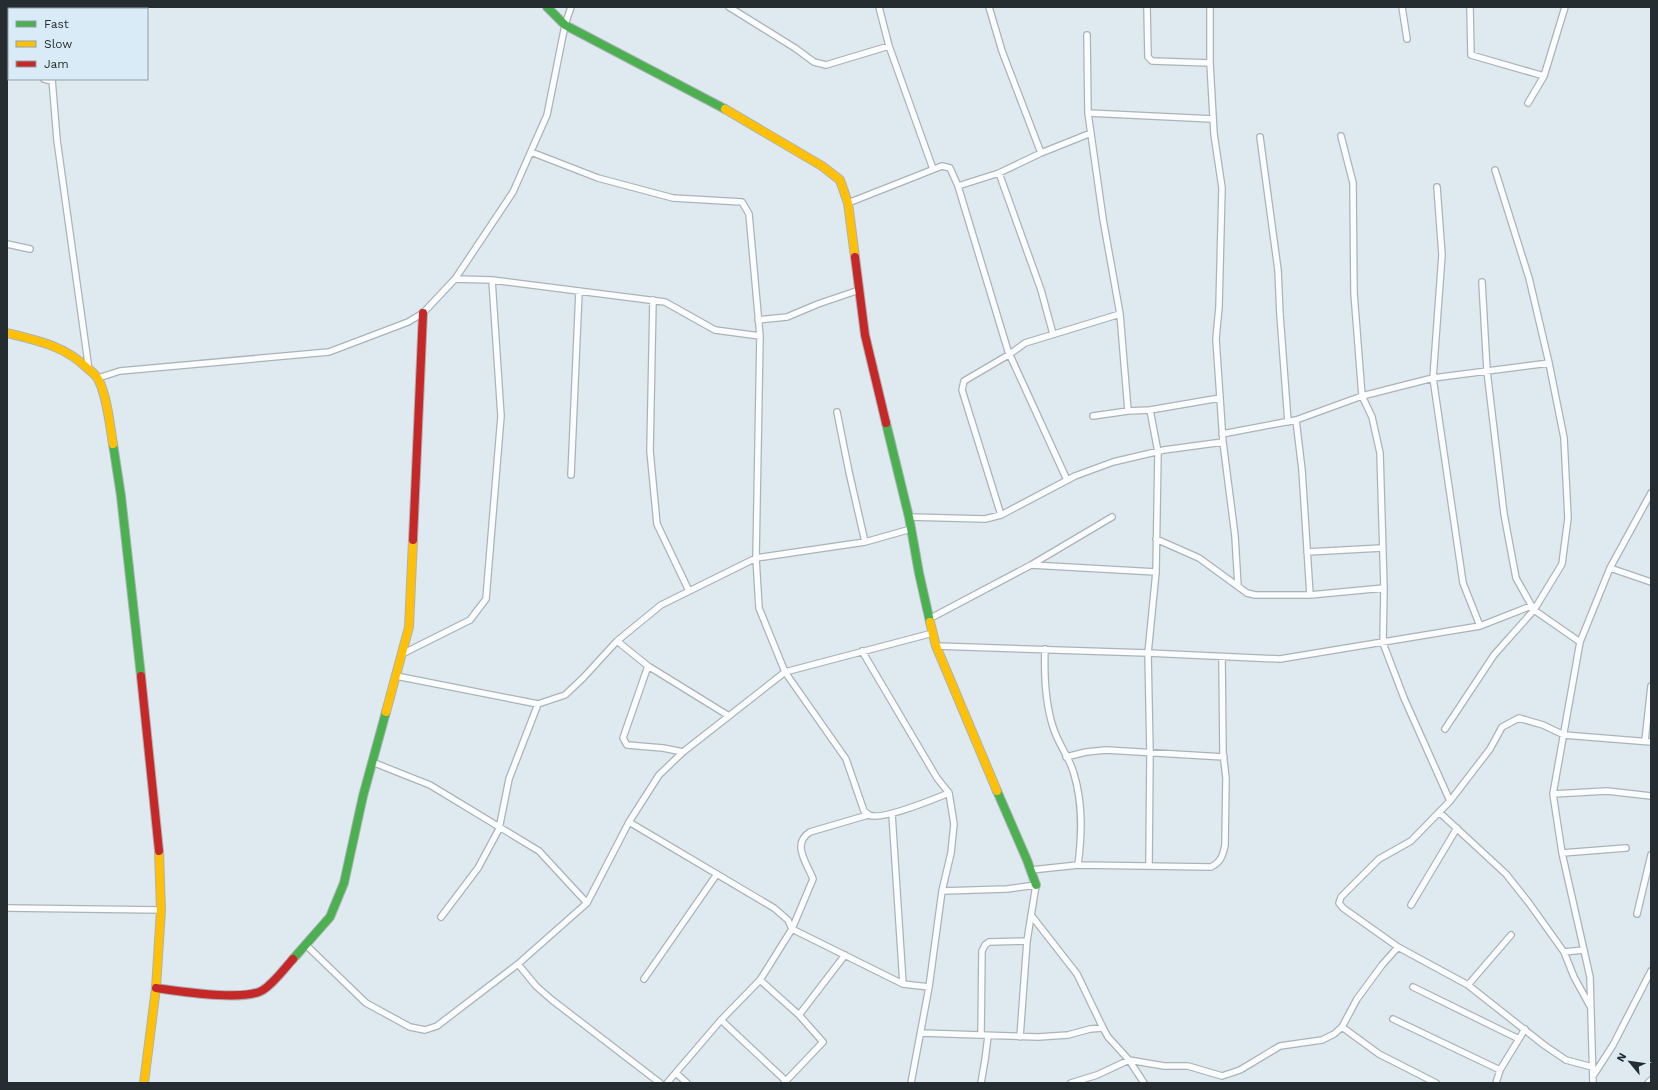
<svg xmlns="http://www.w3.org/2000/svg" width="1658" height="1090" font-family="'Work Sans',sans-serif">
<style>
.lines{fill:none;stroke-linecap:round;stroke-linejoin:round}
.street-casing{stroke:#abb3b8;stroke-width:8}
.fast-casing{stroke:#abb3b8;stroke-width:10}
.slow-casing{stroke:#abb3b8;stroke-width:10}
.jam-casing{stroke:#abb3b8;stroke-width:10}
.street{stroke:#fafcfd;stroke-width:5.5}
.fast{stroke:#4caf50;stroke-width:8}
.slow{stroke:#ffc107;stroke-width:8}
.jam{stroke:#c62828;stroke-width:8}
</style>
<rect width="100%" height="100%" fill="#dfeaf0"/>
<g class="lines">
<!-- street casing -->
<g class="street-casing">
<path id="street" d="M51,7V9
M729,7L795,48L814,62L826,65L889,46
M879,7L889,46L933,169
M989,7L1002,51L1041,153
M1147,7L1148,57L1152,61L1210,63
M1210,7V63L1214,134L1222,188L1219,307L1216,339L1223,442L1235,536L1238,586
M1402,7L1407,39
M1470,7L1471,55L1544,76
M1087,35L1088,113L1103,219L1120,314L1128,411
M7,69L9,70
M44,79L52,81
M52,79L57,140L89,370
M1528,103L1544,76L1565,7
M1088,113L1213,119
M1341,136L1353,183L1354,293L1362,396L1372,417L1380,453L1384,588L1383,643L1404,698L1450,801
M1260,137L1278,270L1280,315L1288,422
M531,152L598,178L673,198L742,202L749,214L760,336L756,558L759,608L785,672L846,759L864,811C865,812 868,814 869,815C882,821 934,799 949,793
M999,173L1041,290L1053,334
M958,186L999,173L1041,153L1091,133
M1437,187L1442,255L1433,378L1463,583L1480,626
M848,203L942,166L950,168L958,186L1008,351L1067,480
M7,244L30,249
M455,279L492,280L665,302L715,330L760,336
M1482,282L1487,371L1504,514L1516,578L1534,610L1580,642
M653,300L650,451L657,524L689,591
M758,320L787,317L818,304L859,290
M98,378L120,371L329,352L408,322L423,313L455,279L513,192L547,115L565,25L571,7
M837,412L849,472L865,542
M1093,416L1128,411L1150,410L1220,398
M1296,420L1302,470L1310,595
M1222,434L1296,420L1362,396L1433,378L1549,363
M571,475L579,291
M1001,515L962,390L964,381L1010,354L1025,343L1120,314
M909,517L985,519L1001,515L1075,476L1113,462L1164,450L1223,442
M1156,539L1199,558L1247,593L1255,595H1310L1384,588
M1307,552L1382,548
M1031,565L1156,572
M1610,568L1651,582
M929,619L1031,565L1112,517
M617,641L648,666L729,716
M936,646L1148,653L1280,659L1480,626L1531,606
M862,651L937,778L949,793L954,824L951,853L942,891L1007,889L1036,885L1027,941L1020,1037
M402,654L470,620L486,599L501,416L492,280
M648,666L623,738L627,745L663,748L683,752
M396,676L538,704L565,695L583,678L617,641L661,605L756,558L865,542L911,529
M1445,729L1494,655L1534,610L1562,564L1568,518L1564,438L1549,363L1529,278L1495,170
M1645,741L1651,686
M1066,757L1086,752L1106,750L1224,757
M372,762L430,785L539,851L587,903
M1553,794L1607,791L1651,796
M1439,812L1506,874L1529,903L1564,952L1574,977L1590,1006
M892,814L903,984
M629,822L774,908L788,920L792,929L903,984L929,987
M1562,853L1626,848
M1078,865L1211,867C1221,862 1223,855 1225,845L1226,778L1223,753L1222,657
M1149,866L1150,753L1148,653L1156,572L1158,452L1150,410
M1031,870L1078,865C1082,834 1083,804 1074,774C1070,758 1058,744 1053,727C1045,702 1044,675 1045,649
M1411,905L1457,828
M7,908L161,910
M1637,914L1651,855
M1031,915L1077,974L1103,1028
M441,917L478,868L499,829L509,779L538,704
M305,944L366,1003L410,1027L425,1030L437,1026L518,964L587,903L629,822L659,775L683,752L785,672L933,633
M1564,952L1584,950
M518,964L536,986L552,1000L660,1083
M644,979L717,874
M760,980L799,1015L823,1042L784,1083
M1468,985L1511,935
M1413,987L1519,1039
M799,1015L845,955
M1393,1019L1500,1070
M721,1020L786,1081
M1342,1027L1379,1054L1436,1083
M921,1033L1038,1037L1068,1035L1090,1029L1103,1028L1108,1037L1129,1060L1164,1066H1188L1222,1076L1240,1070L1280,1046L1322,1040L1334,1034L1342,1027L1357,999L1382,965L1398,947
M981,1035L982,951L985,945L989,942L1027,941
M1592,1067L1566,1060L1544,1045L1468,985L1398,947L1343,908L1339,903L1341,897L1379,859L1411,841L1450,801L1490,749L1502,727L1519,718L1543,725L1564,735L1651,742
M676,1073L687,1083
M1593,1076L1613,1045L1651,971
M667,1083L721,1020L760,980L792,929L813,879C807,863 791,844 810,832L868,815
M911,1083L929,987L942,891
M981,1083L985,1060L988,1036
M1071,1083L1097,1075L1129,1060L1144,1083
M1496,1083L1500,1070L1525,1029
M1593,1083L1590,977L1562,853L1553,794L1580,642L1610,568L1651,493
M1648,1083L1651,1080"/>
</g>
<!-- fast casing -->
<g class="fast-casing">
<path id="fast" d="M547,7L565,25L725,109
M886,423L909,517L919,573L930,622
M113,444L121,496L141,676
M997,791L1027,860L1036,885
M293,959L330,917L344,883L363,796L386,712"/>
</g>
<!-- slow casing -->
<g class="slow-casing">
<path id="slow" d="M725,109L822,166L840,180L848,203L855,257
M7,333C36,340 65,346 87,368C91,371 96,375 98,379C107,395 110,426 113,444
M930,622L936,646L997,791
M386,712L409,627L413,540
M144,1083L156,988L161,910L159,851"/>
</g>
<!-- jam casing -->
<g class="jam-casing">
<path id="jam" d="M855,257L865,335L886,423
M413,540L423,313
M141,676L159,851
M156,988C178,991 245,1002 263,990C274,983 284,969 293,959"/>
</g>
<!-- street -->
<use href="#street" class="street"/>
<!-- fast -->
<use href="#fast" class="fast"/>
<!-- slow -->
<use href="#slow" class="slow"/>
<!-- jam -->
<use href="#jam" class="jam"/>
</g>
<!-- border -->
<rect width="1658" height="1090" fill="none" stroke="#262d31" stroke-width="16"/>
<!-- legend -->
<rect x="8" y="8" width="140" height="72" fill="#d9ebf6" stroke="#919fa7"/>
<rect x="16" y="21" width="20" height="6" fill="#4caf50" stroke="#919fa7"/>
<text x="44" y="28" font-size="12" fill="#262d31">Fast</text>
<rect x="16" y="41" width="20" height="6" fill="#ffc107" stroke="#919fa7"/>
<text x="44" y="48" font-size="12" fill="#262d31">Slow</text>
<rect x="16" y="61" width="20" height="6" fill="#c62828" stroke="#919fa7"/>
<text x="44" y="68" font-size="12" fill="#262d31">Jam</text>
<!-- north arrow -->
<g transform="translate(1630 1062) rotate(299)" stroke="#d9ebf6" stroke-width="3" paint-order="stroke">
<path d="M0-3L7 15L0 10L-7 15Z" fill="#262d31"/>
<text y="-6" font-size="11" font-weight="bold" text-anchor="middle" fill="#262d31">N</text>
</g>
</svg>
